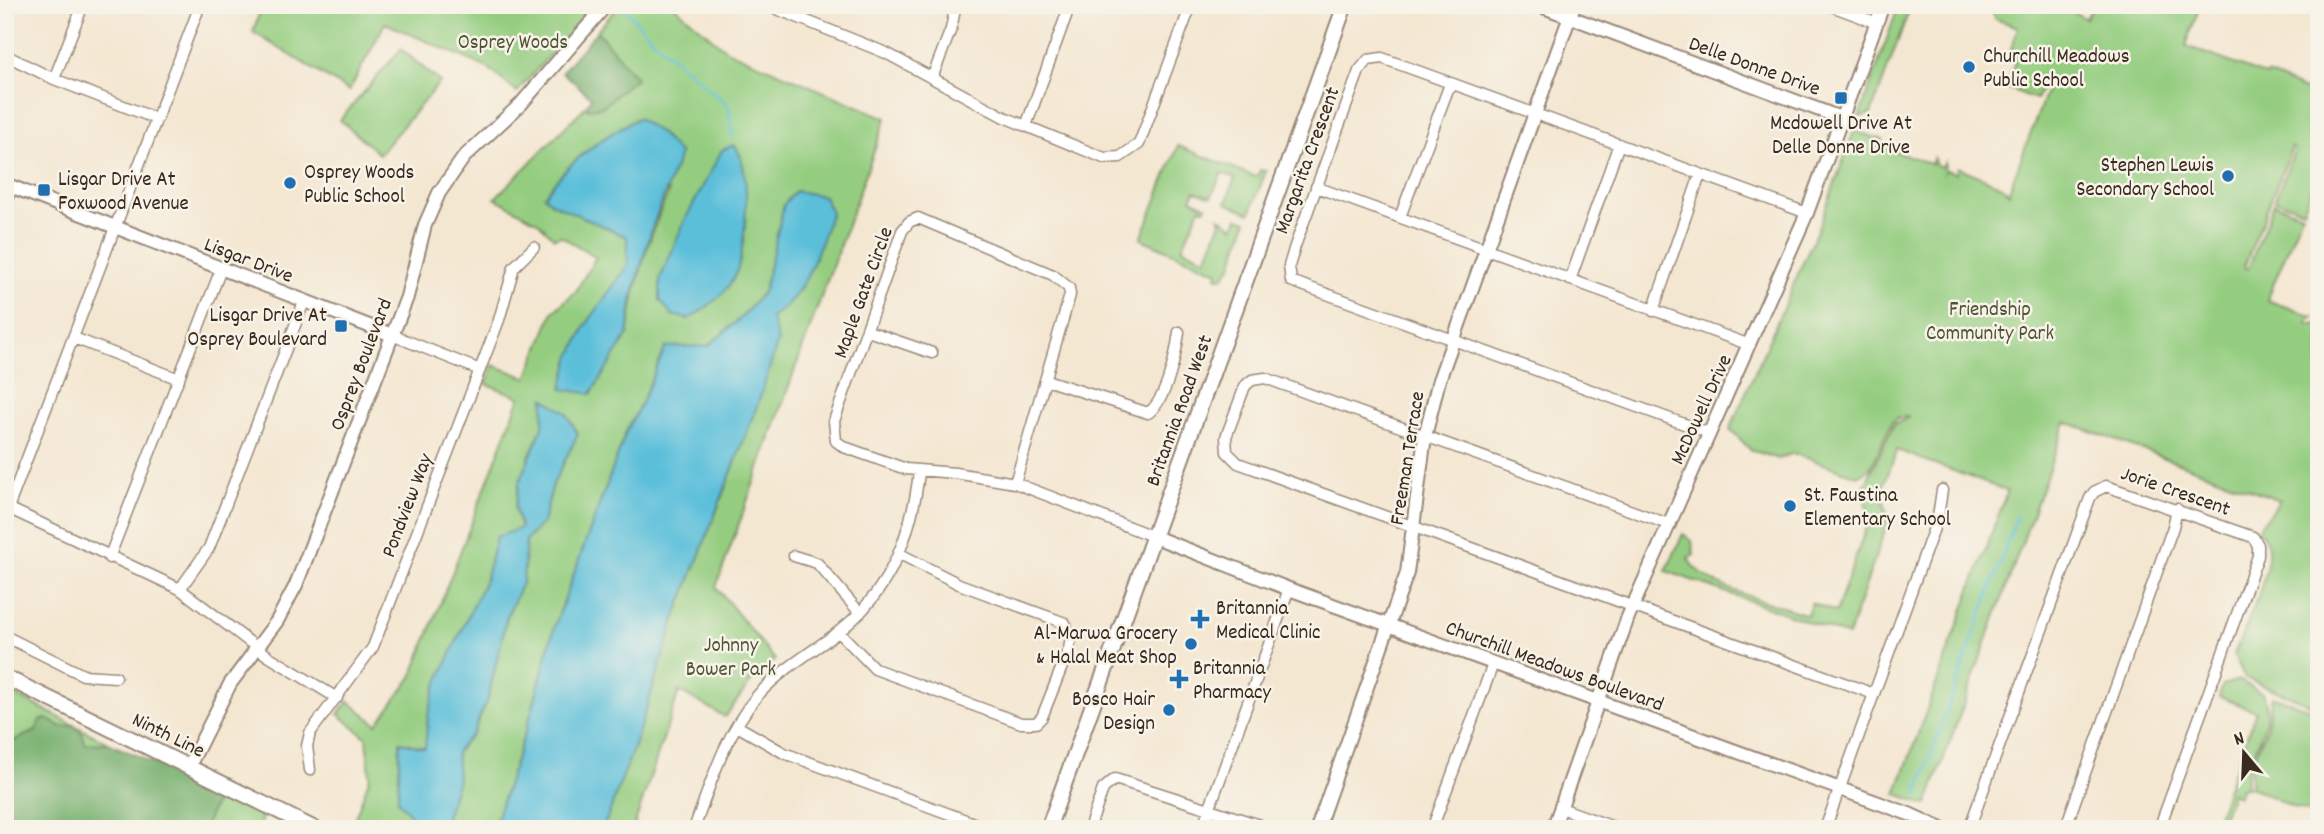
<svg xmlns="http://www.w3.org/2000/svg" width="2324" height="834" font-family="Dekko,sans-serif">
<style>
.green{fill:#94cd80;stroke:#687c4f;stroke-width:2;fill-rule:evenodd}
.forest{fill:#77b06e;stroke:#596d46;stroke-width:2}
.water{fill:#5cbfda;stroke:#4c747c;stroke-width:2}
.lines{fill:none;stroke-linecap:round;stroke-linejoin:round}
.stream{stroke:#5cbfda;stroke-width:2.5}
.minor-casing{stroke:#988878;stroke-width:13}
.tertiary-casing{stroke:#988878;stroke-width:16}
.secondary-casing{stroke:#988878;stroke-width:18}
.minor{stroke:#fff;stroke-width:10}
.tertiary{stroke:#fff;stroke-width:12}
.secondary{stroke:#fff;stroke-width:14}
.poi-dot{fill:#1f6fb2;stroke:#f7f3e8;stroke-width:2.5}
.labels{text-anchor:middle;stroke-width:5;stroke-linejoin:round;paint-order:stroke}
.park-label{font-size:21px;fill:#515336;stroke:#f7f3e8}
.poi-label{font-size:21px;fill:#3b2a1e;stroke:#f7f3e8;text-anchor:start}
.street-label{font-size:21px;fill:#3b2a1e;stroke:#f7f3e8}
</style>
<rect width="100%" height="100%" fill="#f7f3e8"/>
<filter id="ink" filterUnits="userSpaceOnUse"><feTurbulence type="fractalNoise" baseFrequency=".0143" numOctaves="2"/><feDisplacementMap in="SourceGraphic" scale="14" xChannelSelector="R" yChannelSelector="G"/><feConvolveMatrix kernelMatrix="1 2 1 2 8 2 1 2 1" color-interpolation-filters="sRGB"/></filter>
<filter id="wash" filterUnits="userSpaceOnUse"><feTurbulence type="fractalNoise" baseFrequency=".00686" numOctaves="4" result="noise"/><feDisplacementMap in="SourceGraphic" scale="28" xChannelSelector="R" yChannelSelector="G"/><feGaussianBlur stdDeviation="1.57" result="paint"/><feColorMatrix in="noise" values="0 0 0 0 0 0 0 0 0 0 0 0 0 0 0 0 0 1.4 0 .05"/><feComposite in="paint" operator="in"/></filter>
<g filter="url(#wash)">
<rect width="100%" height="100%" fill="#f4e7d2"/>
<!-- green -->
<path class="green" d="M262,5H594L517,92L488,68L385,23L349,91L253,32Z
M619,5H673L726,50L886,118L716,587L775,660L753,679L725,717L679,691L633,829H603L633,749L677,613L760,398L771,317C808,295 817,251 830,213L784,204L764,291L742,317L708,346L661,358L641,406L627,430L555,625L531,714L493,829H351L370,777L367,738L338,714L348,701L377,724L412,677L520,397L486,384L493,365L527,378L553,312L576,291L596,257L561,236L554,238L538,222L495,198L585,107H602L635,78L597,31ZM669,191C648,238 634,285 628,335L612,290L628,265L627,236L553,204L544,196ZM544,399L578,434L553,484L543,522L526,540L523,581L507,616L488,698L473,733L456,752L458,780L444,823L398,801L400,742L425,748L464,627L486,578L496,538L521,528L515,508L530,454L543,426Z
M1899,5H1911L1871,114L1859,117Z
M1988,5H2060L2086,19L2093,5H2158L2173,11L2200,5L2186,46L2267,76L2268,74L2319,96V171L2303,210L2275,200L2295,149L2292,147L2244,267L2248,269L2274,203L2302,214L2267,300L2314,317L2308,321L2309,325L2319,324V708L2245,678L2234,655C2244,629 2271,575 2268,548C2267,540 2263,535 2258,529L2280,500L2066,422L1927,805L1896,794L2007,491L1897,450L1882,490L1888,521L1848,636L1666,571L1683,534L1692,541L1694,555L1688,558C1699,586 1777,604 1807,615L1811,603L1836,612L1870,517L1862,491L1894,424L1909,417H1899L1892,422L1870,469L1857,476L1793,453L1779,459L1751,450L1730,429L1820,224L1854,131L1883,140L1881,146L1931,164L1934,158L1935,164L1941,167L1945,162L1944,172L1946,170L1956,173L1958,167L2002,186L2010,195L2009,191L2048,87L2045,83L2036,99L2006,88L2015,62L2008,59L2018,27L1995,19Z
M401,49L440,82L379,154L340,120Z
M1178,146L1253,176L1258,175L1260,170L1266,171L1250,213L1226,203L1235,178L1222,173L1211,197L1195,191L1191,199L1206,206L1204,209L1200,208L1182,248L1206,259L1221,222L1219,217L1234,227L1238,218L1247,221L1232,265L1223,277H1217L1218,272L1141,239Z
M2239,680L2263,694C2278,727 2242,755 2247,787H2242L2238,796L2232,793L2219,829H2213L2256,711L2219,697L2223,685Z
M5,689L108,743L85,744L45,719L40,720L36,731L15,740L5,752Z
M2272,696L2319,712V814L2293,807L2251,787V764L2267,728Z
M212,789L262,814L260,829H203L217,799Z
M5,819L66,829H5Z"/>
<!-- forest -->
<path class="forest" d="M597,31L636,78L602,107L588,109L585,107L592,98L562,72Z
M46,719L62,727L73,725L82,733L85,744L108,743L212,789L217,799L203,829H66L5,819V752L15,740L36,731L40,720Z"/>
<!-- water -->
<path class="water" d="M638,118L660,133L680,154L653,225L633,294L628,335L591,394L562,389L570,358L586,325L628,265L627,237L553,204L544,196C570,160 599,139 638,118Z
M734,145C753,167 746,243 737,271C729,293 707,308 688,319L672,315L660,300V279L684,222L722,150Z
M796,191L824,196L831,213C817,252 808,294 771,317L778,341L760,398L677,613L633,749L603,829H493L531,714L555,625L627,430C643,404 652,375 666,347L708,346L742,317L764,291L784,204Z
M544,398L566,413L578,434L553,484L543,522L526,540L523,581L507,616L488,698L473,733L456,752L458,780L444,823L417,822L398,801L400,742L425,748L428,715L436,686L486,578L496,537L521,528L515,508L519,483L543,426Z"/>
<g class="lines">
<!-- stream -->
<path class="stream" d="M624,7L656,43L728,105L733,137
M1917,794L2017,516"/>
</g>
</g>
<g filter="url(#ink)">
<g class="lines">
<!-- minor casing -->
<g class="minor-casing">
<path id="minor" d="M767,5L886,53L1004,117L1104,158L1120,157L1139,144L1191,5
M1829,5L1877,23
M5,55L54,79L157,119
M932,78L951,29L956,5
M54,79L83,5
M1026,126L1070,5
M1316,187L1750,345
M5,204L12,188
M1400,217L1450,84
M1570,280L1619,144
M1653,311L1700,175
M868,331L932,353
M392,335L480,370
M74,338L179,379
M1046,380L1148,413C1167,400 1176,354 1179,332
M1709,433L1291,281L1289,266L1295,246L1359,71L1368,60L1382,58L1807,213
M1015,483L1070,295L1069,288L1053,275L918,218L909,222L902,231L834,421L836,441L844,447L906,469L955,473L1015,483L1155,537
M8,508L180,589L268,656L337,698
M5,516L200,5
M1668,524L1265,378L1252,380L1245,386L1226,437L1227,452L1238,463L1874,694
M794,556L817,563L860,613
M109,558L221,269
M180,589L209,548L304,302
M839,632L875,669L1021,723H1036L1042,717L1069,649L1071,638L1065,623L959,584L900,554
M5,636L83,675L116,677
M737,726L784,753L990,829
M310,770L307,746L310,733L373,647L499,320L514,267L534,247
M1561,808L1619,829
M694,829C711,782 725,734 758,695C781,670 810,653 837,633C889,594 912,535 919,472
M1089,829L1103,789L1115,779L1272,829
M1202,829L1289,589
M1432,829L1493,664
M1825,829L1938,517L1942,490
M1969,829L2090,498L2094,492L2106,486L2253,537L2258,545V556L2159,829
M2065,829L2173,527L2177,509"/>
</g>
<!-- tertiary casing -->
<g class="tertiary-casing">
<path id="tertiary" d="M1538,5L1841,118
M5,184L392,335
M1155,537L1289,589L1909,814L1942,829
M189,766L230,684L277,621L296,585L407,297L425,225L439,193L464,157L521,104L606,5
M1317,829L1407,573L1425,436L1439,380L1574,5
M1553,829L1628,617L1807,213L1883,5"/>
</g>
<!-- secondary casing -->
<g class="secondary-casing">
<path id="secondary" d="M5,677L315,829
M1048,829L1345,5"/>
</g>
<!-- minor -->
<use href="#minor" class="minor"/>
<!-- tertiary -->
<use href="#tertiary" class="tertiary"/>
<!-- secondary -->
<use href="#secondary" class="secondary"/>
</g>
</g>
<!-- markers -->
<g class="poi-dot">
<circle cx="1969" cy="67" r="7"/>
<rect x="1834" y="91" width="14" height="14" rx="3.5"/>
<circle cx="2228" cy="176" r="7"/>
<circle cx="290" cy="183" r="7"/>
<rect x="37" y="183" width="14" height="14" rx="3.5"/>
<rect x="334" y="319" width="14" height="14" rx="3.5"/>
<circle cx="1790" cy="506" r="7"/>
<path d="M1196.5 608.5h7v7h7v7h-7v7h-7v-7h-7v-7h7z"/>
<circle cx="1191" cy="644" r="7"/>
<path d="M1175.5 668.5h7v7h7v7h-7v7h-7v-7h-7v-7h7z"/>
<circle cx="1169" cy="710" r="7"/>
</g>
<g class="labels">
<!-- park labels -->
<g class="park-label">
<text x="513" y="48">Osprey Woods</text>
<text x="1990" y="315">Friendship<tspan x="1990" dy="24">Community Park</tspan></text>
<text x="731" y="651">Johnny<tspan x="731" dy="24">Bower Park</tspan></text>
</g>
<!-- poi labels -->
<g class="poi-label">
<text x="1983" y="62">Churchill Meadows<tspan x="1983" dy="24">Public School</tspan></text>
<text x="1841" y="129" text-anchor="middle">Mcdowell Drive At<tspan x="1841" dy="24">Delle Donne Drive</tspan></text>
<text x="2214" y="171" text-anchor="end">Stephen Lewis<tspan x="2214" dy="24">Secondary School</tspan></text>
<text x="304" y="178">Osprey Woods<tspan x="304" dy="24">Public School</tspan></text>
<text x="58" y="185">Lisgar Drive At<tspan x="58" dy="24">Foxwood Avenue</tspan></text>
<text x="327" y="321" text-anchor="end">Lisgar Drive At<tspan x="327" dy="24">Osprey Boulevard</tspan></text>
<text x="1804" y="501">St. Faustina<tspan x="1804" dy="24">Elementary School</tspan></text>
<text x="1216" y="614">Britannia<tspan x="1216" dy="24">Medical Clinic</tspan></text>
<text x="1177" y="639" text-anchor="end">Al-Marwa Grocery<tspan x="1177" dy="24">&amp; Halal Meat Shop</tspan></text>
<text x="1193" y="674">Britannia<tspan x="1193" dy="24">Pharmacy</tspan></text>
<text x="1155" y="705" text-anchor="end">Bosco Hair<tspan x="1155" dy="24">Design</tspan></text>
</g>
<!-- street labels -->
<g class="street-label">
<text transform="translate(1755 65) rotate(20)" y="7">Delle Donne Drive</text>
<text transform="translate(1306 160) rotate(-70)" y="7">Margarita Crescent</text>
<text transform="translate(249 259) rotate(21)" y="7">Lisgar Drive</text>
<text transform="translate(862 292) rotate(-70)" y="7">Maple Gate Circle</text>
<text transform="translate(360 364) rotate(-69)" y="7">Osprey Boulevard</text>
<text transform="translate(1700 409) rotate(-65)" y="7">McDowell Drive</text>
<text transform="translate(1178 410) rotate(-70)" y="7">Britannia Road West</text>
<text transform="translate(1406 458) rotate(-81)" y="7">Freeman Terrace</text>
<text transform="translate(2176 490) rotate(19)" y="7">Jorie Crescent</text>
<text transform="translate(406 505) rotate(-69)" y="7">Pondview Way</text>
<text transform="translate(1555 665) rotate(20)" y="7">Churchill Meadows Boulevard</text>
<text transform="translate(169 734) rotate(26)" y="7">Ninth Line</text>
</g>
</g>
<!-- margin -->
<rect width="2324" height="834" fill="none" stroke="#f7f3e8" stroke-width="28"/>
<!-- north arrow -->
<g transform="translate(2244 753) rotate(341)" stroke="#f7f3e8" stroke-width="5" paint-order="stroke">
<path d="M0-5L12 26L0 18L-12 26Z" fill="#3b2a1e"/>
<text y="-10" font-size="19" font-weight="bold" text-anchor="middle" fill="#3b2a1e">N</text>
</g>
</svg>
